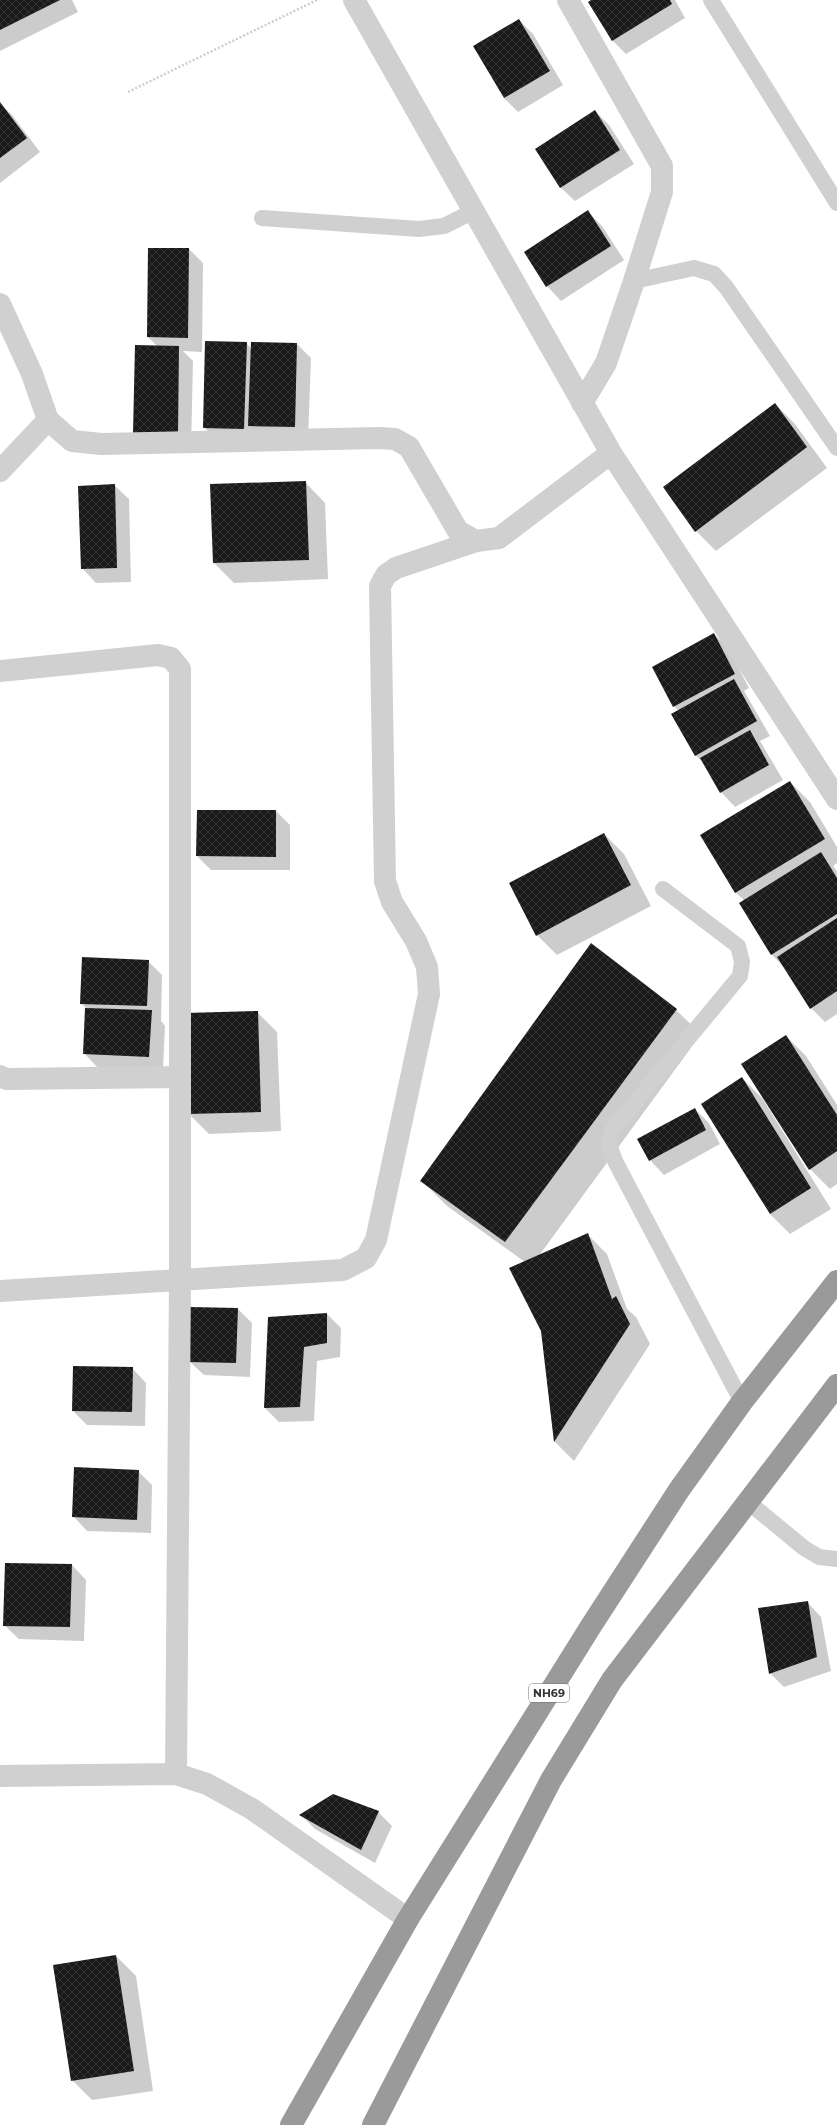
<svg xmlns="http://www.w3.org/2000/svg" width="837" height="2125" font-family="Montserrat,sans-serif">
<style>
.shadow{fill:#0003}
.building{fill:url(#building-cross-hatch)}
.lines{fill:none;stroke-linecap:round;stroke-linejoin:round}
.path{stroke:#cdcdcd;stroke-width:2.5;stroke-dasharray:2 2;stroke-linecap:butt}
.lane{stroke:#d0d0d0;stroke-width:16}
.street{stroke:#d0d0d0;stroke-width:22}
.highway{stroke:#9a9a9a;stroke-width:22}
.labels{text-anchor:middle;stroke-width:4;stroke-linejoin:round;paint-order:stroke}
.shield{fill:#fff;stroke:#707070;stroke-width:1}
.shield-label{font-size:11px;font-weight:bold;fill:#333}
</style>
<defs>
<pattern id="building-cross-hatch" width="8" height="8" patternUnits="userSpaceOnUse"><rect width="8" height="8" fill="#1a1a1a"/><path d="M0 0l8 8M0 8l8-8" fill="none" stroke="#333"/></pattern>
</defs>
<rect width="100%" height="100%" fill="#fff"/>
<!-- shadow -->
<path class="shadow" d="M0,0H72L78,12L0,51Z
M590,0H675L685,18L626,54L612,40Z
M519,20L533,34L563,85L518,112L504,98Z
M0,103L12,115L40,152L0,183Z
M595,111L609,125L634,164L575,201L560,187Z
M588,212L602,226L624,260L561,301L547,286L525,253Z
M189,249L203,263L202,352L183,351L193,361L191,448L148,447L157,346L148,337Z
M246,343L252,349L297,344L311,358L308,441L218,442L204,427Z
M775,404L795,424L827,468L716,551L696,531Z
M305,482L325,503L328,579L234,583L214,563Z
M114,485L129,499L131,582L96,583L82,568Z
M714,634L728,648L749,688L744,691L770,736L760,741L783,780L735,807L721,792L705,764L695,755L679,711L674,706Z
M790,782L810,802L837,847V863L833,866L837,871V1014L825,1022L811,1008L785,968L772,955L745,901L736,893L702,836Z
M276,811L290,825V870H211L197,856Z
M604,834L624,854L651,906L557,955L537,935Z
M148,961L162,975L161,1021L165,1026L163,1070L98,1068L84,1053L86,1008L81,1003Z
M676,1010L701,1034L538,1257L587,1234L607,1254L627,1309L636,1317L650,1344L574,1461L554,1441L542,1330L525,1262L447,1206L422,1181Z
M257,1012L277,1032L281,1131L209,1134L189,1114Z
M786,1036L806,1056L837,1105V1184L830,1189L810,1169Z
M742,1078L762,1098L831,1209L790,1234L770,1214Z
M695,1109L709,1123L720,1144L664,1175L650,1160Z
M238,1309L252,1323L250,1377L204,1375L189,1361Z
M327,1314L341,1328L340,1357L317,1361L314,1421L279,1422L265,1408L269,1318Z
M132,1368L146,1383L145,1426L87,1425L73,1411Z
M138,1471L152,1485L151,1533L87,1531L73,1516Z
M72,1565L86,1580L84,1641L19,1639L4,1625Z
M807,1602L821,1617L831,1671L784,1687L770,1673Z
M378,1812L392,1826L375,1863L315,1829L301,1815Z
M116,1956L136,1976L153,2091L92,2100L72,2080Z"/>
<!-- building -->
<path class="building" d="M0,0H60L0,30Z
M591,0H670L672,4L612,41L588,2Z
M519,19L550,71L504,98L473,46Z
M0,102L27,138L0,158Z
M595,110L620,150L560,188L535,149Z
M588,210L611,246L546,287L524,252Z
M148,248H189L188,338L147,337Z
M205,341L247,342L244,429L203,428Z
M251,342L297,343L295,427L248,426Z
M135,345L179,346L178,434L133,433Z
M775,403L807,447L695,532L663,487Z
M306,481L309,560L213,563L210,484Z
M115,484L117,568L81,569L78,486Z
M714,633L735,674L673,707L652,667Z
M734,679L757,721L695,756L671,714Z
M750,730L769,765L720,793L700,758Z
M790,781L825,839L735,893L700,835Z
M197,810H276V857L196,856Z
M604,833L631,885L536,936L509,883Z
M821,852L837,878V914L771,955L739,903Z
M837,918V991L810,1009L777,957Z
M591,943L677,1009L505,1242L420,1181Z
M82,957L149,960L147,1006L80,1004Z
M85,1008L152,1010L149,1057L83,1054Z
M258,1011L261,1112L188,1114L185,1013Z
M786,1035L837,1115V1151L809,1170L741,1064Z
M742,1077L811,1188L770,1214L701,1104Z
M695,1108L706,1130L649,1161L637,1139Z
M588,1233L612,1299L616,1296L630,1324L554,1442L541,1331L509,1268Z
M190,1307L238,1308L236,1363L188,1362Z
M327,1313V1343L304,1347L300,1407L264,1408L268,1317Z
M73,1366L133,1367L132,1412L72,1411Z
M74,1467L139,1470L137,1520L72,1517Z
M5,1563L72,1564L70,1627L3,1626Z
M808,1601L817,1657L769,1674L758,1608Z
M333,1794L379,1811L361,1850L299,1815Z
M116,1955L134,2071L71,2081L53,1965Z"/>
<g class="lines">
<!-- path -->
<path class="path" d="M128,92L317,0"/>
<!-- lane -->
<path class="lane" d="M711,0L837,203
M262,218L419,229L444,226L474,211
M634,281L694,268L714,274L726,287L837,448
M663,889L738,946L742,962L740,976L613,1129L609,1144L615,1161L742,1402
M747,1501L804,1548L819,1557L837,1559"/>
<!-- street -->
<path class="street" d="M354,0L611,453L837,799
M568,0L662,166V192L634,281L606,363L582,403
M0,304L32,374L48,420L72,441L101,444L379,438L395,439L409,447L458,531L476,541L499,538L611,453
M0,471L48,420
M0,671L158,655L171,658L180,669V1279L176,1774
M0,1076L6,1079L179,1077
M0,1291L343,1270L366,1258L376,1240L429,994L427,967L416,941L392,902L385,881L380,586L386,575L396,568L476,541
M0,1776L176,1774L207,1784L252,1809L408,1919"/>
<!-- highway -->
<path class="highway" d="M291,2125L408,1919L591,1626L679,1490L742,1402L837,1281
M373,2125L551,1780L612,1680L837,1385"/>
</g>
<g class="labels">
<!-- shield labels -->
<rect class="shield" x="529" y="1684" width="40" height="18" rx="3"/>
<g class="shield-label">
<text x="549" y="1697">NH69</text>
</g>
</g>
</svg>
